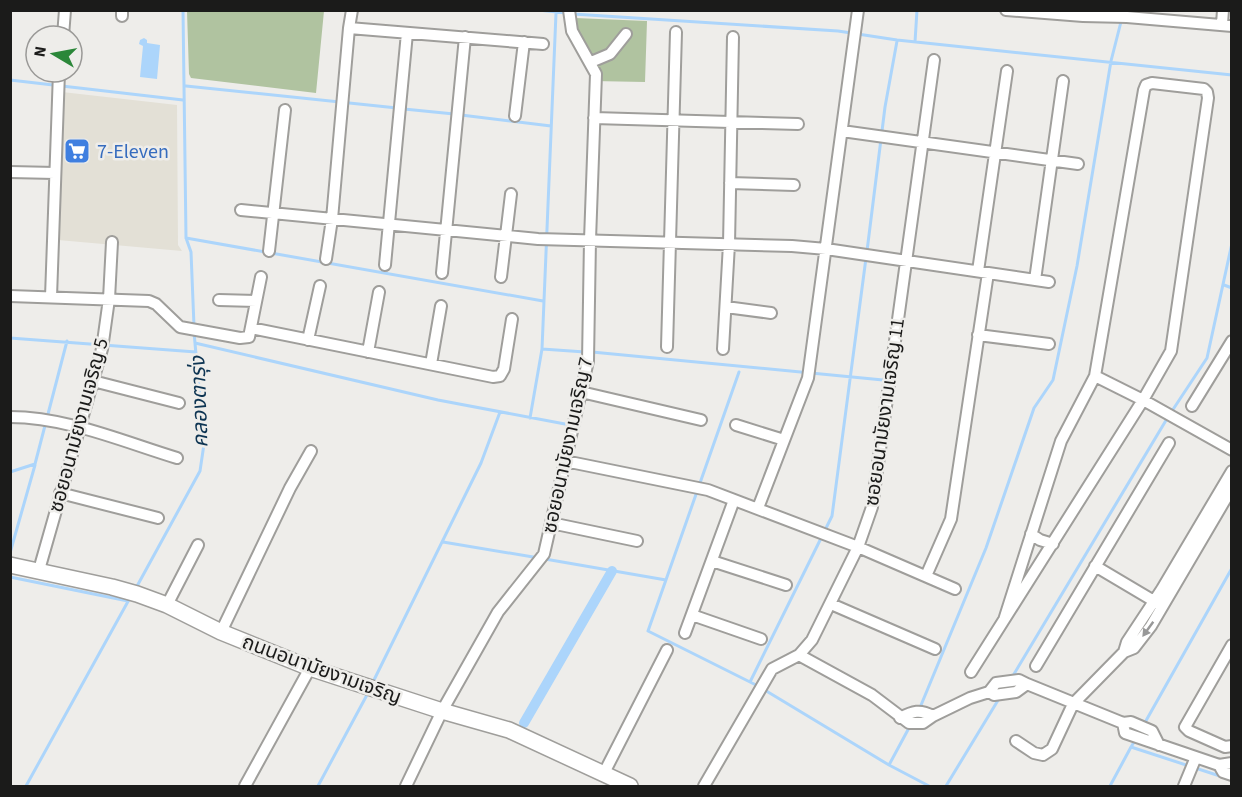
<svg xmlns="http://www.w3.org/2000/svg" width="1242" height="797" font-family="'Source Sans 3','Noto Sans Thai',sans-serif">
<style>
.built{fill:#e3e0d6}
.green{fill:#b0c3a0}
.water{fill:#acd5fb}
.lines{fill:none;stroke-linecap:round;stroke-linejoin:round}
.stream{stroke:#acd5fb;stroke-width:3}
.canal{stroke:#acd5fb;stroke-width:10}
.street-casing{stroke:#9f9e9b;stroke-width:14}
.secondary-casing{stroke:#9f9e9b;stroke-width:18}
.street{stroke:#fff;stroke-width:10}
.secondary{stroke:#fff;stroke-width:15}
.oneway{fill:#989898}
.labels{text-anchor:middle;stroke-width:5;stroke-linejoin:round;paint-order:stroke}
.shop-label{font-size:20px;fill:#366cbe;stroke:#eeedea;text-anchor:start}
.street-label{font-size:20px;fill:#1b1b1a;stroke:#eeedea}
.water-label{font-size:21px;font-style:italic;fill:#0d3452;stroke:#eeedea}
</style>
<rect width="100%" height="100%" fill="#eeedea"/>
<!-- built -->
<path class="built" d="M62,92L177,105L178,245L182,251L58,240Z"/>
<!-- green -->
<path class="green" d="M187,11H324L316,93L191,78L189,74Z
M575,18L647,21L645,82L593,81V75L574,40Z"/>
<!-- water -->
<path class="water" d="M144,38L147,40V43L160,45L157,79L140,77L143,46L139,44L140,40Z"/>
<g class="lines">
<!-- stream -->
<path class="stream" d="M183,10L186,238L191,252L194,326
M538,10L566,13
M573,14L838,31L897,40L1232,75
M915,42L917,10
M10,80L183,100
M186,86L397,108
M404,109L454,114
M461,115L551,126
M186,238L543,301
M867,251L885,107L897,41
M1224,285L1232,288
M10,338L196,352
M195,343L438,400L565,424
M542,349L585,352
M592,352L883,380
M739,372L648,631L758,686
M1172,411L1207,358L1232,243
M530,418L542,349L556,13
M10,472L35,464L67,341
M443,542L539,558
M10,553L35,465
M545,559L666,580
M10,577L128,601
M136,588L200,471L204,444L194,332
M1011,679L1168,417
M750,682L832,516L866,258
M372,684L481,463L500,412
M763,689L889,765L929,786
M919,710L986,548L1034,408L1053,380L1077,266L1111,61L1124,10
M1143,726L1232,568
M1131,747L1136,739
M889,765L910,726
M26,786L131,596
M318,786L368,693
M946,786L1000,697
M1110,786L1131,747L1232,780"/>
<!-- canal -->
<path class="canal" d="M524,723L612,571"/>
<!-- street casing -->
<g class="street-casing">
<path id="street" d="M352,10L349,28L543,44
M1006,10L1083,16L1127,17L1232,26
M122,16V10
M1222,24L1223,10
M63,36L65,10
M591,62L610,54L626,34
M515,116L524,42
M594,118L798,124
M842,131L1078,164
M10,172L55,173
M730,183L794,185
M241,210L538,239L792,246L826,249L1049,282
M269,251L285,110
M326,259L332,219L349,28
M385,265L407,33
M978,271L1007,71
M442,273L465,37
M501,277L511,194
M1035,280L1063,81
M10,296L149,301L156,304L180,327L240,338L249,337L261,277
M51,297L59,72
M219,300L256,301
M726,307L771,313
M251,328L493,377L500,376L504,369L512,319
M978,335L1049,344
M308,340L320,286
M667,347L676,32
M723,349L729,244L733,37
M368,352L379,292
M431,364L441,306
M93,381L179,403
M581,392L701,420
M1192,406L1232,341
M10,417C67,417 124,442 177,458
M736,425L784,440
M565,461L708,490L858,547L955,589
M60,493L158,518
M758,508L808,378L858,10
M551,523L637,541
M1031,534L1040,540L1053,544
M712,561L786,585
M1095,566L1159,604
M39,570L102,349L109,299L112,242
M926,576L951,519L988,273
M831,604L935,649
M167,605L198,545
M692,615L761,639
M1004,620L1061,441L1095,376L1143,400L1171,351L1208,98L1207,92L1204,89L1152,83L1146,85L1144,90L1095,376
M221,632L290,488L311,451
M685,633L734,500
M1232,645L1185,727L1189,731L1225,747L1232,746
M1124,652L1127,642L1162,589L1232,471
M799,655L872,695L909,723H923L933,716L970,698L989,692L994,695L1016,692L1027,684L1123,723L1131,722L1152,731L1159,745
M1036,666L1169,443
M971,672L1143,400L1232,450
M989,692L996,683L1019,680L1027,684
M900,718C913,711 920,709 933,716
M1123,723L1125,733L1219,765L1232,763
M1016,741L1034,753L1043,755L1052,749L1073,704L1124,652L1134,648L1151,626L1232,488
M1219,765L1223,772L1232,775
M604,773L667,650
M245,786L310,668
M406,786L442,711L498,612L544,554L588,361L590,240L596,74L572,31L569,10
M704,786L772,669L799,655L812,640L858,547L872,507L934,60
M1184,786L1196,757"/>
</g>
<!-- secondary casing -->
<g class="secondary-casing">
<path id="secondary" d="M10,565L112,587L137,594L167,605L221,632L310,668L442,711L509,730L630,786"/>
</g>
<!-- street -->
<use href="#street" class="street"/>
<!-- secondary -->
<use href="#secondary" class="secondary"/>
</g>
<!-- one-way arrows -->
<defs><path id="oneway-solid" d="M-6-.8H1V-3.2L6.5 0L1 3.2V.8H-6Z" transform="scale(1.5)"/></defs>
<use class="oneway" href="#oneway-solid" transform="translate(1148 629) rotate(126)"/>
<!-- icons -->
<defs>
<g id="supermarket-square" transform="scale(1.35)"><rect x="-9" y="-9" width="18" height="18" rx="4" fill="#3f7fe0" stroke="#eeedea"/><path d="M-6-5.5h2.5l.6 2H6L4.5 2H-2.5L-4.4-4H-6ZM-1.5 3.2a1.3 1.3 0 1 0 .1 0ZM3 3.2a1.3 1.3 0 1 0 .1 0Z" fill="#fff"/></g>
</defs>
<g fill-rule="evenodd">
<use href="#supermarket-square" x="77" y="151"/>
</g>
<g class="labels">
<!-- shop labels -->
<g class="shop-label">
<text x="97" y="158">7-Eleven</text>
</g>
<!-- street labels -->
<g class="street-label">
<text transform="translate(884 412) rotate(-82)" y="7">ซอยอนามัยงามเจริญ 11</text>
<text transform="translate(78 425) rotate(-75)" y="7">ซอยอนามัยงามเจริญ 5</text>
<text transform="translate(567 445) rotate(-78)" y="7">ซอยอนามัยงามเจริญ 7</text>
<text transform="translate(322 669) rotate(20)" y="7">ถนนอนามัยงามเจริญ</text>
</g>
<!-- water labels -->
<g class="water-label">
<text transform="translate(199 402) rotate(-92)" y="7">คลองตารุ่ง</text>
</g>
</g>
<!-- border -->
<rect width="1242" height="797" fill="none" stroke="#1b1b1a" stroke-width="24"/>
<!-- north arrow -->
<g transform="translate(54 54) rotate(280)"><circle r="28" fill="#eeedea" stroke="#9a9997" stroke-width="1.5"/>
<path d="M0-4.5L10 22L0 15L-10 22Z" fill="#2b8739"/>
<text y="-9" font-size="16" font-weight="bold" text-anchor="middle" fill="#1b1b1a">N</text>
</g>
</svg>
